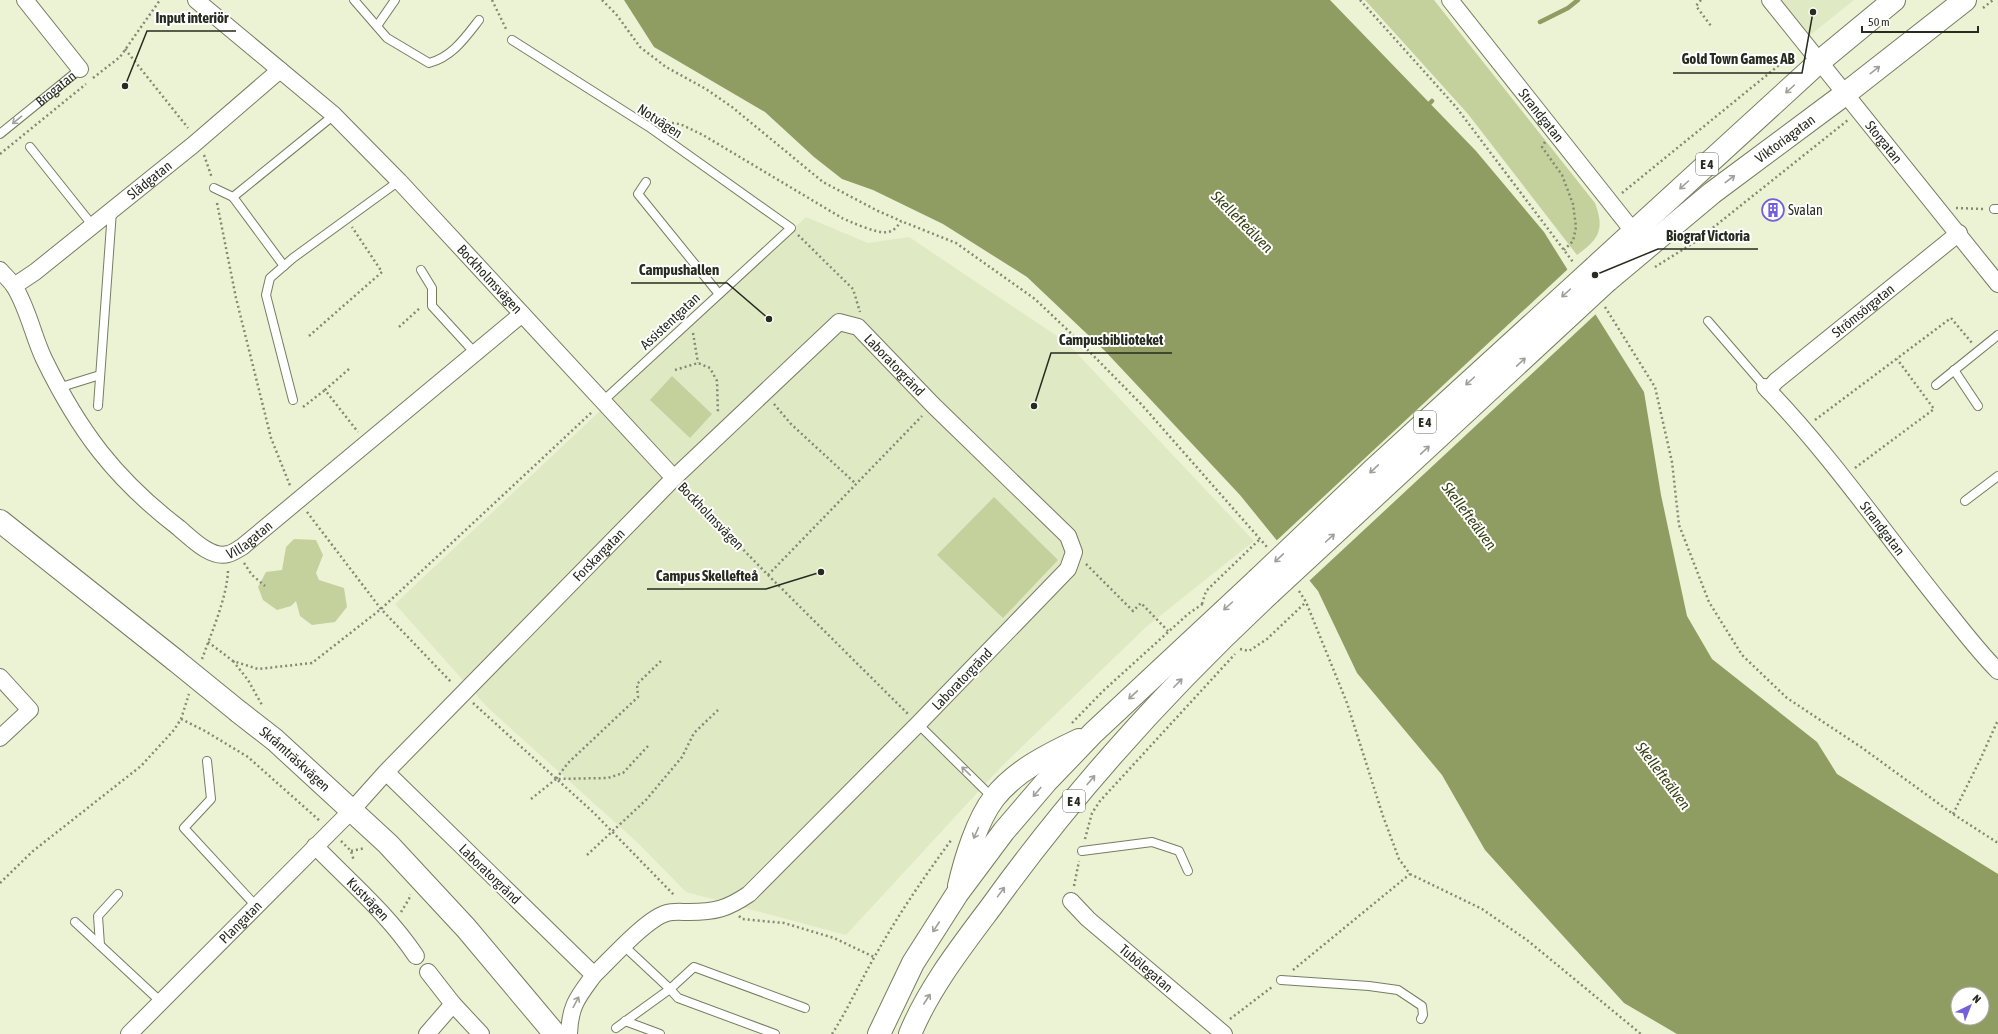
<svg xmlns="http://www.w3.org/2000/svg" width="1998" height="1034" font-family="'Asap Condensed',sans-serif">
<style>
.built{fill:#dfe9c4}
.green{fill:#c4d19d}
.water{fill:#8f9d62;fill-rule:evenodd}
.pier{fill:#ebf3d4}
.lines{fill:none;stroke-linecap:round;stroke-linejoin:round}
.stream{stroke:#8f9d62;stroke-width:4.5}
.lane-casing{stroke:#767d61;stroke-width:10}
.street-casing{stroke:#767d61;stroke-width:18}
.secondary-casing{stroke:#767d61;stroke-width:24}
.highway-casing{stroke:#767d61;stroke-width:24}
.path{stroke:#848974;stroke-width:2.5;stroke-dasharray:2 3;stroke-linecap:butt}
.lane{stroke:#fff;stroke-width:8}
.street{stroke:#fff;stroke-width:16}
.secondary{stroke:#fff;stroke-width:22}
.highway{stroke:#fff;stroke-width:22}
.secondary-bridge-casing{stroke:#767d61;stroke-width:24;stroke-linecap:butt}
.highway-bridge-casing{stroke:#767d61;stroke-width:24;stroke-linecap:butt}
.secondary-bridge{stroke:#fff;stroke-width:22}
.highway-bridge{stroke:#fff;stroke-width:22}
.oneway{stroke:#9ea09a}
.labels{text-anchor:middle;stroke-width:4;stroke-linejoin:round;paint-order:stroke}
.shield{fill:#fff;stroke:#686b62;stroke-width:1}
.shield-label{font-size:13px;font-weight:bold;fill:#282b1f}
.street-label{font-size:14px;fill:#282b1f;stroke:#fff}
.poi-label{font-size:14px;fill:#282b1f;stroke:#fff;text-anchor:start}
.water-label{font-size:15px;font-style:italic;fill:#374012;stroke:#fff}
.leader{fill:none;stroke:#282b1f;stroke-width:1.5}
.callout-dot{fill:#282b1f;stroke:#fff;stroke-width:1.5}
.callout-label{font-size:15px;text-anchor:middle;font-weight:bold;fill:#282b1f;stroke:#fff;stroke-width:4;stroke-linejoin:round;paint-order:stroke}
</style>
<rect width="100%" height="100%" fill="#ebf3d4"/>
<!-- built -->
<path class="built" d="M1779,0H1854L1808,37Z
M806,217L868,243L909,237L1066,342L1254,541L1146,627L1001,767L846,935L686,892L638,843L487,707L395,604Z"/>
<!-- green -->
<path class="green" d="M1365,0H1434L1595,203C1605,230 1599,239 1577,255L1468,114Z
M672,376L712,414L690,438L650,400Z
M994,497L1058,560L1003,618L937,555Z
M294,539L316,540L323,555L316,573L319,580L344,588L347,607L335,622L312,625L300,616L296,601L291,606L277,610L263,600L258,587L266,572L282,570L286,547Z"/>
<!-- water -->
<path class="water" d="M624,0H1330L1476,151L1544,232L1644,392L1661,495L1687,616L1712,659L1817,742L1837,774L1998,874V1034H1677L1624,1003L1485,850L1442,775L1357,673L1318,591L1240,495L1105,351L1027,277L943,224L873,190L842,179L814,157L765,112L654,47ZM1958,994H1982V1018H1958Z"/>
<!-- pier -->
<path class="pier" d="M1569,268L1597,313L1308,582L1275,542Z"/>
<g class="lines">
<!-- stream -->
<path class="stream" d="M1540,22L1568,8L1578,0
M1430,103L1432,101"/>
<!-- lane casing -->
<g class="lane-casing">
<g id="lane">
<path d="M354,0L387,38L429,63C452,57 465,38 479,20"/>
<path d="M377,26L395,0"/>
<path d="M512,40L649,127L791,228L603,401"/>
<path id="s1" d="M0,134L80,69"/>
<path d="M30,147L93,226"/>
<path d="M646,182L638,194L719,294"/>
<path d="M214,188L233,197"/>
<path d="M1994,209H1998"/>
<path d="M284,266L233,197L334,115"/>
<path d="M421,270L432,288V306L475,353"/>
<path d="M1708,321L1765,387"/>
<path d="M1954,370L1978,406"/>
<path d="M1936,385L1998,335"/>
<path d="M58,388L100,375"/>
<path d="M293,400L266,295L270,278L293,258L399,181"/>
<path d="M98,406L112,211"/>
<path d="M1965,501L1998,476"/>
<path d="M918,724L993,798"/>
<path d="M207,761L211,799L184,828L256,906"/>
<path d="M1082,851L1152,842L1179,851L1188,871"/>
<path d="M75,922L161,1002"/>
<path d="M100,945L98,916L118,894"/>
<path d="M624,946L670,989L694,967L805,1008"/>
<path d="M1281,980L1369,986L1398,990L1422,1006L1423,1015L1421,1019"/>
<path d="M625,1021L660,1034"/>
<path d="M616,1028L670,989L678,998L775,1034"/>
</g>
</g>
<!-- street casing -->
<g class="street-casing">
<g id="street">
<path d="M25,0L80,69"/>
<path id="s2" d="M196,0L334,115L399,181L674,478"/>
<path id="s3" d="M1450,0L1633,231"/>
<path id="s4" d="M1770,0L1998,284"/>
<path id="s5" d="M0,270C4,275 10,280 14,286C28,308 33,336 44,359C79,431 115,479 179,528C191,538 211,559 228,554C233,553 238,549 242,547L522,314"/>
<path id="s6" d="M14,286L35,272L193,145L280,70"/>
<path id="s7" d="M1765,387C1830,454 1884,533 1943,606C1961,628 1978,651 1998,671"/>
<path id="s8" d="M1768,390L1776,381L1959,233"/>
<path d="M0,677L30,710L0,738"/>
<path id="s9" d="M315,846C351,883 387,913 416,956"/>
<path id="s10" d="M1071,901L1088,919L1224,1034"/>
<path d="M428,972L453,1004L481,1034"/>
<path id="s11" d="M129,1034L352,810L386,772L674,478L839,322L858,327L933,405L1068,536L1074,552L1068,569L918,724L749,894C727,909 715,912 689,912C682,912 673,911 667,913C647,918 611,959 594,975L386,772"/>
<path d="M427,1034L453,1004"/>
<path d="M569,1034C570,1005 578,997 594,975"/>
</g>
</g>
<!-- secondary casing -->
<g class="secondary-casing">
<g id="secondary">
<path d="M0,521L175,660"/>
<path id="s12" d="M239,712L275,740L388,844L466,928L555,1034"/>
</g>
</g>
<!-- highway casing -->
<g class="highway-casing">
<g id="highway">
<path d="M1595,267L1819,62L1894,0"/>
<path id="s13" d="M1607,281L1712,193L1845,94L1965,0"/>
<path d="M959,886C965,860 977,820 994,798C1015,771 1049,754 1079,740"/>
<path d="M879,1034L913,963L957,894L1004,831L1046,782L1093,733L1257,580"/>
<path d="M910,1034C929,988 961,947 991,907C1073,793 1167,689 1270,593"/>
</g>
</g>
<!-- path -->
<path class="path" d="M492,0L507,31
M602,0L616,14L640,47L666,67L706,89L732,107L823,182L878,211L901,221
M1360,0L1456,107L1573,262
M1701,0L1696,6L1711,26
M1983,8L1993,0
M125,49L188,128
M93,78L120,57L160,0
M662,122L680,124L703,135L842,218C851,222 877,234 887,232C893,232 898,226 901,221L956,243L1035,299L1078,340L1142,405L1267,547
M1545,142L1542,147L1562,175L1573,204L1576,227L1573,241L1564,250
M0,154L86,84
M204,155L212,178
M1622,193L1794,53
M217,203L236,298L271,438L291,488
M1956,208L1983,209
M798,235L853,289L860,312
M1655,267L1695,242L1848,120
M1605,307L1655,387L1672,462L1679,525L1709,602L1742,655L1787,698L1861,747L1953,814L1998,843
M399,327L421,307
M693,333L698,363
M309,336L382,272L352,227
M349,369L325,390L358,432
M675,370L698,363L710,368L717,381L718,414
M774,404L791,424L855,483
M303,407L325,390
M1815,420L1951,318L1972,343
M1855,468L1934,409L1897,359
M684,489L768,575L908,714
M307,512L381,609L452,683
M244,563L252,575L265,586
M1086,564L1133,611L1141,603L1168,631
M768,575L922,416
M1299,591L1306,602L1347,703L1383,816L1399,859L1410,874L1482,909L1527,940L1641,1034
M1202,604L1206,591L1260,539
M208,642L233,661L258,669L312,663L381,609L592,412
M1240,649L1249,651L1267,639L1306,602
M202,659C211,634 228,595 228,569
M233,661L248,680L262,705
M473,703L594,813L675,896
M181,719L205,731L248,757L320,821
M1072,723L1103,691L1188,614L1204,603
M648,746L623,773L608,778L556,779L568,763L638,697L637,684L661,661
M531,799L556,779
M1953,814L1980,760L1998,720
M1085,839L1092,813L1100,801L1235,654
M341,841L351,851L354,861
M351,851L365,848
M587,855L646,800L682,757L694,733L718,710
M0,883L33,851L141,766L174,730L181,719L189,694
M1074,886L1079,861
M401,912L409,899L410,894
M739,916L742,919L784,923L834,938L874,957
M1293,970L1410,874
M1230,1019L1272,987
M832,1034C848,1009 860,982 875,956C898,915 924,877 952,839"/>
<!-- lane -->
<use href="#lane" class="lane"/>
<!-- street -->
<use href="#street" class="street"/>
<!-- secondary -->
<use href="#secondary" class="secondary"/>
<!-- highway -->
<use href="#highway" class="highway"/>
<!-- secondary-bridge casing -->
<g class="secondary-bridge-casing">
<path id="secondary-bridge" d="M175,660L239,712"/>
</g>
<!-- highway-bridge casing -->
<g class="highway-bridge-casing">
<path id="highway-bridge" d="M1257,580L1374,469L1595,267
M1270,593L1607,281"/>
</g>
<!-- secondary-bridge -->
<use href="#secondary-bridge" class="secondary-bridge"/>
<!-- highway-bridge -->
<use href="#highway-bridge" class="highway-bridge"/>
</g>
<!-- one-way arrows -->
<defs><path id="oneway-shaft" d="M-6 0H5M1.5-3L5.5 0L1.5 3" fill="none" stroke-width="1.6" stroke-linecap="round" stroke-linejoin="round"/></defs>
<g class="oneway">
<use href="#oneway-shaft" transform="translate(1875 70) rotate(-38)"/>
<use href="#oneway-shaft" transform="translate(1790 89) rotate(138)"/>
<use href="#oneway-shaft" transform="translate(17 120) rotate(141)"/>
<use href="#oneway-shaft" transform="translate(1730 179) rotate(-37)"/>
<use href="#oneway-shaft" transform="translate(1684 185) rotate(138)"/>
<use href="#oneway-shaft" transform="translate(1566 293) rotate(138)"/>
<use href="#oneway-shaft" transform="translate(1521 362) rotate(-43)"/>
<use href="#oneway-shaft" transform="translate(1470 381) rotate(138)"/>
<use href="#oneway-shaft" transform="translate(1425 450) rotate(-43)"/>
<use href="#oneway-shaft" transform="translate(1374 469) rotate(137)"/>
<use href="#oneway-shaft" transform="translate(1330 538) rotate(-42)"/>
<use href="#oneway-shaft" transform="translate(1279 558) rotate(137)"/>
<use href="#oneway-shaft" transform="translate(1228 606) rotate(138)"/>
<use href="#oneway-shaft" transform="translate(1178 683) rotate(-46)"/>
<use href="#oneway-shaft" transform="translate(1133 695) rotate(137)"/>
<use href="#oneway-shaft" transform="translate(966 771) rotate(-136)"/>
<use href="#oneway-shaft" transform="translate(1091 780) rotate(-50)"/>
<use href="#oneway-shaft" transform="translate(1037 792) rotate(130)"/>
<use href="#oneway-shaft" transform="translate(976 833) rotate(114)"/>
<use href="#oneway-shaft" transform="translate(1001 892) rotate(-54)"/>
<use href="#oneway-shaft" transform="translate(936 927) rotate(123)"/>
<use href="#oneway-shaft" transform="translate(927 999) rotate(-57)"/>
<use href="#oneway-shaft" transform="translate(576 1002) rotate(-62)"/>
</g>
<!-- icons -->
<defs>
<g id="building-ring" transform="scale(1.15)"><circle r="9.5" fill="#fff" stroke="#725fd9" stroke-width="1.5"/><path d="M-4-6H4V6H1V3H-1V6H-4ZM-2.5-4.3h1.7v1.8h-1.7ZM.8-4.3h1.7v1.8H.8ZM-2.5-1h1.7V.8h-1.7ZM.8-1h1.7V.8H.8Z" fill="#725fd9"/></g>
</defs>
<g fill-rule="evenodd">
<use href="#building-ring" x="1773" y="210"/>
</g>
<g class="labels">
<!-- shield labels -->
<g class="shield">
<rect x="1696" y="153" width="22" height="22" rx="3"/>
<rect x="1414" y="411" width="22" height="22" rx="3"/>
<rect x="1063" y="790" width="22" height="22" rx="3"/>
</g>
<g class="shield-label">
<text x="1707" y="169">E 4</text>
<text x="1425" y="427">E 4</text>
<text x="1074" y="806">E 4</text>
</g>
<!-- street labels -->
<g class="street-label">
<text dy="5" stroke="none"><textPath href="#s1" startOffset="72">Brogatan</textPath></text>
<text dy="5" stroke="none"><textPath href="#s3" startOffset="147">Strandgatan</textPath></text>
<text transform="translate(660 121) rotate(33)" y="5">Notvägen</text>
<text dy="5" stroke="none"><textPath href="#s13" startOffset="228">Viktoriagatan</textPath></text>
<text dy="5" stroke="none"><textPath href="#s4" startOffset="182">Storgatan</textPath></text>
<text dy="5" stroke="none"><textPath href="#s6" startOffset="172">Slädgatan</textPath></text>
<text dy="5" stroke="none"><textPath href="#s2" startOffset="406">Bockholmsvägen</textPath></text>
<text dy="5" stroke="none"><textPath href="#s8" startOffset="124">Strömsörgatan</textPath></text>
<text transform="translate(670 321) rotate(-43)" y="5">Assistentgatan</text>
<text dy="5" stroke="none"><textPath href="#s11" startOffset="1078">Laboratorgränd</textPath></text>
<text transform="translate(711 516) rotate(46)" y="5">Bockholmsvägen</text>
<text dy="5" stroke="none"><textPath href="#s7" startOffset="184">Strandgatan</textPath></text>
<text dy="5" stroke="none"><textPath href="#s5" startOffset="402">Villagatan</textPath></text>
<text dy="5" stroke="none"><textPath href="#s11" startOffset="671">Forskargatan</textPath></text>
<text transform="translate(962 679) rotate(-46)" y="5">Laboratorgränd</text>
<text dy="5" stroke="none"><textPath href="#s12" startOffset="73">Skråmträskvägen</textPath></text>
<text transform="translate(490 874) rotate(44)" y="5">Laboratorgränd</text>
<text dy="5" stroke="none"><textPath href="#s9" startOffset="75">Kustvägen</textPath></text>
<text dy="5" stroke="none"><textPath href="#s11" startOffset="158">Plangatan</textPath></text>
<text dy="5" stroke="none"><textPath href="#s10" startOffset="101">Tubölegatan</textPath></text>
</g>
<!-- poi labels -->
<g class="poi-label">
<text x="1788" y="215">Svalan</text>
</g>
<!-- water labels -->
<g class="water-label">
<text transform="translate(1242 222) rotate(45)" y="5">Skellefteälven</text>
<text transform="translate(1469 516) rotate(53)" y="5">Skellefteälven</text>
<text transform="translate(1663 776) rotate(53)" y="5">Skellefteälven</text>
</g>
</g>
<!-- callouts -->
<path class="leader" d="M125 86L147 31H236M1813 12L1802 73H1673M1595 275L1658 249H1758M769 319L727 283H631M1034 406L1051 353H1172M821 572L766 589H647"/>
<g class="callout-dot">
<circle cx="125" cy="86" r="4"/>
<circle cx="1813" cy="12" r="4"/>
<circle cx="1595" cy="275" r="4"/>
<circle cx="769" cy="319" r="4"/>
<circle cx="1034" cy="406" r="4"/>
<circle cx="821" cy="572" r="4"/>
</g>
<g class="callout-label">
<text x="192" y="23">Input interiör</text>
<text x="1738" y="64">Gold Town Games AB</text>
<text x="1708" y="241">Biograf Victoria</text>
<text x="679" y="275">Campushallen</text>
<text x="1111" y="345">Campusbiblioteket</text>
<text x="707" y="581">Campus Skellefteå</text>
</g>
<!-- north arrow -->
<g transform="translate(1970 1006) rotate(43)"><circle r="19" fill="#ffffff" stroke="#a9aaa5"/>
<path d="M0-3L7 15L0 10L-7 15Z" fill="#725fd9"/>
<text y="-6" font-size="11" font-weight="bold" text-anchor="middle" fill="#282b1f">N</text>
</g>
<!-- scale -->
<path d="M1862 26v6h116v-6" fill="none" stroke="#282b1f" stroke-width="2"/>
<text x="1868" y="26" font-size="12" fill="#282b1f" stroke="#ffffff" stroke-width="3" paint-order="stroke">50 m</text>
</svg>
